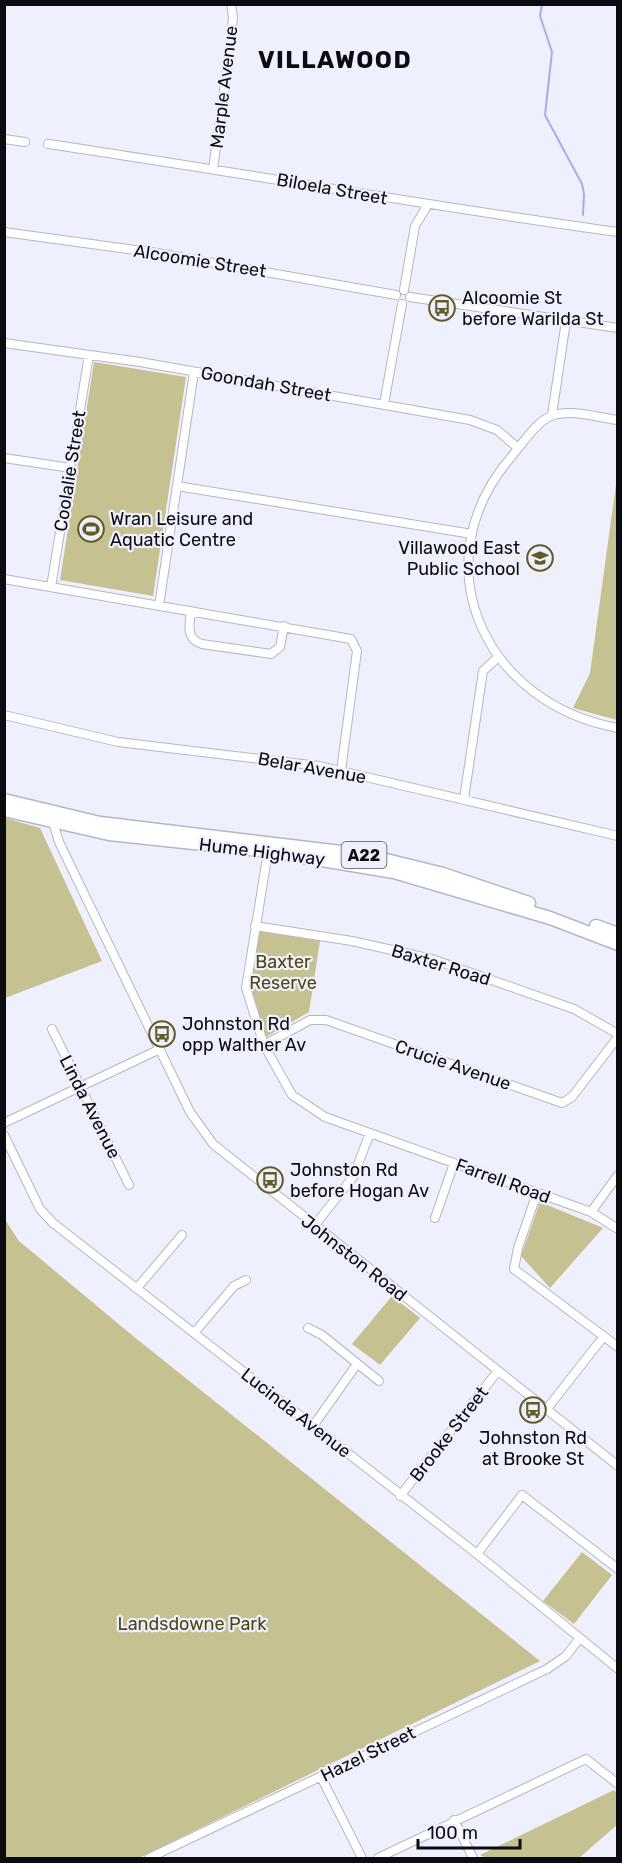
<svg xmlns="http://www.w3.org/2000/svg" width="622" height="1863" font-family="Rubik,sans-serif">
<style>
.green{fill:#c5c190}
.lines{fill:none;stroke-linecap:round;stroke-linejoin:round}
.stream{stroke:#a9abeb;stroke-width:2}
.minor-casing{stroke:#b5b6c6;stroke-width:10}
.highway-casing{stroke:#b5b6c6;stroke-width:15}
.minor{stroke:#fff;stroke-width:8}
.highway{stroke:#fff;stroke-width:12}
.labels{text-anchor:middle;stroke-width:4.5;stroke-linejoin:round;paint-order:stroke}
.shield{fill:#eff0fd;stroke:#4f5058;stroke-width:1.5}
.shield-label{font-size:16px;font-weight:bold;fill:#0b0c11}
.street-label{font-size:18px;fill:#0b0c11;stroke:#eff0fd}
.poi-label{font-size:18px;fill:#0b0c11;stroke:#eff0fd;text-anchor:start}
.park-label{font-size:18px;fill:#4c4610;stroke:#eff0fd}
.district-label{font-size:24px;font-weight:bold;letter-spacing:1.5px;fill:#0b0c11;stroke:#eff0fd}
</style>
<rect width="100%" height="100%" fill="#eff0fd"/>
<!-- green -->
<path class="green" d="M94,362L186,377L153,596L60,580Z
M617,477V720L573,708L590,673Z
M5,818L40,828L102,961L5,998Z
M258,931L320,941L309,1012L266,1037L250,984Z
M540,1202L603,1228L550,1288L521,1256Z
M4,1218L19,1241L133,1336L540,1661L139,1858H5Z
M392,1296L420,1318L380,1365L352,1344Z
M582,1552L612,1575L574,1624L543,1601Z
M614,1790L617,1793V1825L579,1858H486L480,1855Z"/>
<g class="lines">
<!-- stream -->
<path class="stream" d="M542,4L540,16L552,52L545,115L582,184L584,194L583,215"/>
<!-- minor casing -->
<g class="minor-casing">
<path id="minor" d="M4,139L25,142
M48,144C238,172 427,206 618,232
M213,169L230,47L233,17L231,4
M4,232L157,253L396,295
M404,290L415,226L427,206
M410,297L618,328
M4,343L140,362L470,420L497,430L518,448
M384,404L402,304
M552,415L566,321
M618,420C599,418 573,409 554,415C538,419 523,443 512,456C419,563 484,704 618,728
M4,458L71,468
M177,486L472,534
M4,579L351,639L357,651L341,771
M51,587L89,355
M159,606L194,372
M191,611C189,626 186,639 202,644L271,654L280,647L284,626
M4,715L118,742L319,766L618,836
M464,799L483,671L497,658
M52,819L59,842L190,1112L213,1144L618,1466
M268,851L246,988L264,1045L292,1095L325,1117L591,1212L618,1229
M255,926L352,941L432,959L574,1009L618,1034
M52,1029L129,1185
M264,1045L310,1020H326L562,1103L572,1097L618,1037
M4,1123L160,1049
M4,1135L40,1209L53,1223L477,1554L618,1669
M537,1193L518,1248L514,1269L618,1347
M591,1212L618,1175
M435,1218L454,1163
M314,1226L353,1177L370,1133
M137,1288L182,1235
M308,1328L322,1335L379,1381
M194,1333L234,1286L246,1280
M546,1410L604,1336
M313,1426L357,1364
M400,1496L497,1372
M477,1554L522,1495L618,1569
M321,1777L362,1858
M454,1820L473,1858
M149,1858L547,1669L566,1656L579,1639
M378,1858L586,1759L618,1784"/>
</g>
<!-- highway casing -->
<g class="highway-casing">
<path id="highway" d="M4,800L100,823L366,855L443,874L529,903
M4,810L109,834L268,851L394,872L550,918L618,944
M596,926L618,934"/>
</g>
<!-- minor -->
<use href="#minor" class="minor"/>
<!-- highway -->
<use href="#highway" class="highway"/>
</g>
<!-- icons -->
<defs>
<g id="bus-ring" transform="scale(1.35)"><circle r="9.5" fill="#eff0fd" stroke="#605b27" stroke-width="1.5"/><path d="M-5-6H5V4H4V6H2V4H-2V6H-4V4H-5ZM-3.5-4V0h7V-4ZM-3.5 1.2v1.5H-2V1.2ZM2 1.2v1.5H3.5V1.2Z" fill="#605b27"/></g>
<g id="stadium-ring" transform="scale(1.35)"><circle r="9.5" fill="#eff0fd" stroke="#605b27" stroke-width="1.5"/><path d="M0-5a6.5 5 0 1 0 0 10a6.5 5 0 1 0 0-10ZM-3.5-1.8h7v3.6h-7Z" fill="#605b27"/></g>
<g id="school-ring" transform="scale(1.35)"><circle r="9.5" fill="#eff0fd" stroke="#605b27" stroke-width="1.5"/><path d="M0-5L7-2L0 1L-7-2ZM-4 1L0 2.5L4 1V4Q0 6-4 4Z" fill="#605b27"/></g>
</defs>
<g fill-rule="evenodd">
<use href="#bus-ring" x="442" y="308"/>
<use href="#stadium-ring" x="91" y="529"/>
<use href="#school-ring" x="540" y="558"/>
<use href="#bus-ring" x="162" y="1034"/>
<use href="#bus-ring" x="270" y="1180"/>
<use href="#bus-ring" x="533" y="1410"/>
</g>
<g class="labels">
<!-- shield labels -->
<rect class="shield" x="341.5" y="842" width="45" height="26" rx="4.5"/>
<g class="shield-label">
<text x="364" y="861">A22</text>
</g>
<!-- street labels -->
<g class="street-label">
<text transform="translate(224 87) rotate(-83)" y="6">Marple Avenue</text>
<text transform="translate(332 189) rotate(10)" y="6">Biloela Street</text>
<text transform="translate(200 261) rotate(9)" y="6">Alcoomie Street</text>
<text transform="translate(266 384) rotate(10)" y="6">Goondah Street</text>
<text transform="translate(70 471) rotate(-81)" y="6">Coolalie Street</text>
<text transform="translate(312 768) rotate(10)" y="6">Belar Avenue</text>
<text transform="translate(262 852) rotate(7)" y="6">Hume Highway</text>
<text transform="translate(441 965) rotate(17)" y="6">Baxter Road</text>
<text transform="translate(453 1065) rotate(19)" y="6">Crucie Avenue</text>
<text transform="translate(90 1107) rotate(63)" y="6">Linda Avenue</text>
<text transform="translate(503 1181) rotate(20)" y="6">Farrell Road</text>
<text transform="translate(354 1258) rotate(38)" y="6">Johnston Road</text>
<text transform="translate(296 1413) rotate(38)" y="6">Lucinda Avenue</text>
<text transform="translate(449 1434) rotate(-52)" y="6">Brooke Street</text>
<text transform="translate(368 1754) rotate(-26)" y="6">Hazel Street</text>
</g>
<!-- poi labels -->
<g class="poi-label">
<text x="462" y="304">Alcoomie St<tspan x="462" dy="21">before Warilda St</tspan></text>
<text x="110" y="525">Wran Leisure and<tspan x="110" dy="21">Aquatic Centre</tspan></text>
<text x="520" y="554" text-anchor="end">Villawood East<tspan x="520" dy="21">Public School</tspan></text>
<text x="182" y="1030">Johnston Rd<tspan x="182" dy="21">opp Walther Av</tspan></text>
<text x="290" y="1176">Johnston Rd<tspan x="290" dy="21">before Hogan Av</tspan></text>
<text x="533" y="1444" text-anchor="middle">Johnston Rd<tspan x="533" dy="21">at Brooke St</tspan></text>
</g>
<!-- park labels -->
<g class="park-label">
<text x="283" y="968">Baxter<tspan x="283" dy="21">Reserve</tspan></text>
<text x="192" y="1630">Landsdowne Park</text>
</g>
<!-- district labels -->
<g class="district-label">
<text x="335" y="68">VILLAWOOD</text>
</g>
</g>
<!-- border -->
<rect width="622" height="1863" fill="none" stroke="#0b0c11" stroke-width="12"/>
<!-- scale -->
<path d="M418 1839v9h102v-9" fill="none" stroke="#0b0c11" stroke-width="3"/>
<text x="427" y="1839" font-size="18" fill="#0b0c11" stroke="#eff0fd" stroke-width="4.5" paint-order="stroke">100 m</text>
</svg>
